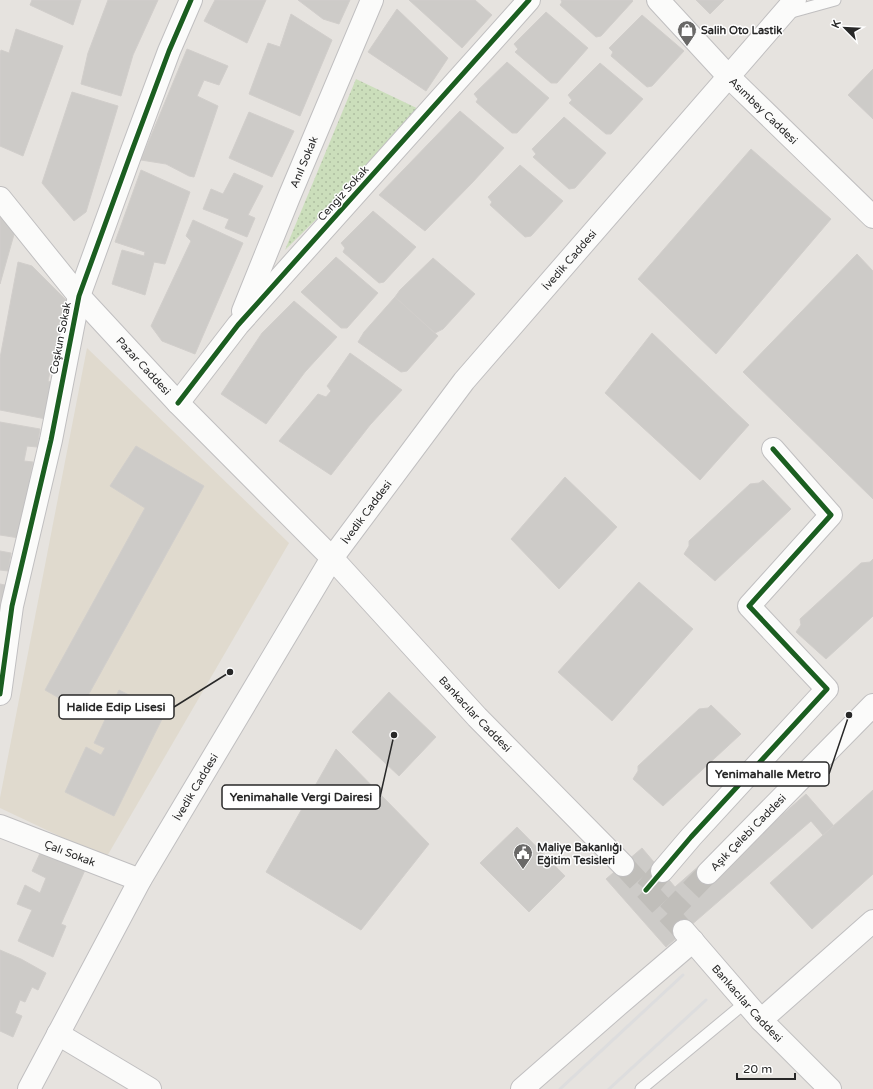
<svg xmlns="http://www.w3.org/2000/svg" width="873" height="1089" font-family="'Varela Round',sans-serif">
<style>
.education{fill:#e0dace}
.park{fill:url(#park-dots)}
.building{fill:#cdcbc8;stroke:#d1cecb}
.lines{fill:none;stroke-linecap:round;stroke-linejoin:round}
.minor-tunnel{stroke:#c0beba;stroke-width:22;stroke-dasharray:22 11;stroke-linecap:butt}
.secondary-tunnel{stroke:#c0beba;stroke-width:22;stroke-dasharray:22 11;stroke-linecap:butt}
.service-casing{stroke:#c0bfc0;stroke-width:13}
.minor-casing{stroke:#c0bfc0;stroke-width:24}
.tertiary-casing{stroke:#c0bfc0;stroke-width:24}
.secondary-casing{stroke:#c0bfc0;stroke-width:24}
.service{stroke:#fbfbfa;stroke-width:11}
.minor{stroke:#fbfbfa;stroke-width:22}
.tertiary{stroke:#fbfbfa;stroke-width:22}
.secondary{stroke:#fbfbfa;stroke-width:22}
.rail{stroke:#ddddde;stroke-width:3}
.cycleway-casing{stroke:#fff;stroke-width:8}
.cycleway{stroke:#1b5e20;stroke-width:5}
.labels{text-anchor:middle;stroke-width:3;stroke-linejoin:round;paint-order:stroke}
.poi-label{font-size:11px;font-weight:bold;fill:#282828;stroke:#fff;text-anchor:start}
.street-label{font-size:11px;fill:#282828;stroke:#fff}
.leader{fill:none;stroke:#282828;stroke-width:1.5}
.callout-dot{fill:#282828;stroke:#fff;stroke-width:1.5}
.callout{fill:#fff;stroke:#282828;stroke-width:1.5}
.callout-label{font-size:12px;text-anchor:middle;font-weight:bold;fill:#282828}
</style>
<defs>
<pattern id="park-dots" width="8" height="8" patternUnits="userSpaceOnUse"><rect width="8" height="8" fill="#cbdebb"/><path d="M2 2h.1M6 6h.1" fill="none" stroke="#aebea1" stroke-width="1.8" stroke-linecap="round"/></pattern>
</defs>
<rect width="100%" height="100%" fill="#e6e3df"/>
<!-- education -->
<path class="education" d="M87,348L289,543L106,858L0,808V798Z"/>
<!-- park -->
<path class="park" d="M356,79L425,112L285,250Z"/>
<!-- building -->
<path class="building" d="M32,0H81L73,25L30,5Z
M108,0H158L133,55L121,96L81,84L88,53Z
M215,0H266L247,43L204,21Z
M298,0H350L339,24L323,19Z
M409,0H475L492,15L462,48Z
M561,0H632L633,1L601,36L596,37L560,5L562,2Z
M696,0H724L710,14Z
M397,9L448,58L426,91L368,52Z
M546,12L588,48L557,83H551L515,52L518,49L514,44Z
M291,14L332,40L300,116L249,94L268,43L280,47Z
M642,15L684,51L652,86L647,87L611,56L613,52L609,48Z
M16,29L63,46L23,156L0,146V54L1,50L9,53Z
M187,49L228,66L219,85L204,80L197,96L218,106L194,177L189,176L166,164L141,160Z
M507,62L549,98L517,133H512L476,102L478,99L474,94Z
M600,63L643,99L611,134H606L569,103L572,100L568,95Z
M873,69V119L848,95Z
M72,92L118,106L86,212L74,221L42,183Z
M460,111L504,148L472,183L425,231L379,195Z
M249,112L294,131L272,177L229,158Z
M564,117L606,153L575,188L569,189L533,157L536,154L532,149Z
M751,149L831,219L716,354L638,279Z
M520,165L563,201L531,236L525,237L490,205L492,202L488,197Z
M141,170L190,192L165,264L154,262L145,295L112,284L122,250L144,256L145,252L115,242Z
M234,173L263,186L248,215L255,218L247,237L225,228L229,219L203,209L211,189L223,194Z
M373,211L416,247L384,282L379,283L343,252L345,248L341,243Z
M0,215L15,231L0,284Z
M193,220L243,243L195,354L162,341L151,326L191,241L186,236Z
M857,254L873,271V499L743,372Z
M336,257L378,293L347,328H341L301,292Z
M433,258L475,294L443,329L435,333L395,297L400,290Z
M18,262L32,266L69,303L64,327H60L48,381L53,383L46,419L0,410V358Z
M395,297L438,336L407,371L401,372L358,342L364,332Z
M294,301L337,337L305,372L266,424L221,394L262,333Z
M652,333L749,425L700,480L605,393Z
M350,353L402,390L370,425L331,475L279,441L318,394L326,397L331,391L327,386Z
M0,422L40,429L37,447L27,446L24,461L33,462L19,538L0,535Z
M136,446L204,486L80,710L45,690L145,508L110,486Z
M565,477L617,527L559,589L511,539Z
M763,480L791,509L715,581L684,554L689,546V541L750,484L759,483Z
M0,551L11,553L8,571L0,570Z
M873,559V616L826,659L796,632L801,625L800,619L861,563L870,562Z
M639,582L693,629L612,721L558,672Z
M0,584L5,585L2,605H0Z
M119,690L165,713L114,816L65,792L86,747L101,755L105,748L94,743Z
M389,692L436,737L399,776L352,732Z
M711,705L741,734L663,806L633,779L638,771V766L699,709L708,708Z
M336,749L429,844L361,930L266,872Z
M873,790V874L812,929L770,883Z
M806,794L834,826L823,835L811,821L666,947L606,879L642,848L675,887L700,865L711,877Z
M517,827L565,876L529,912L480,863Z
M41,851L85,870L61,924L66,926L53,957L18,941L32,910L17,904L25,885L40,893L46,878L32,871Z
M0,950L21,959L46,973L38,990L32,987L25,1002L20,1000L15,1013L22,1016L13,1037L0,1031Z"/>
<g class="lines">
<!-- minor-tunnel -->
<path class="minor-tunnel" d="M646,890L662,871
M668,914L708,873"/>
<!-- secondary-tunnel -->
<path class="secondary-tunnel" d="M623,865L684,931"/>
<!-- service casing -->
<g class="service-casing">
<path id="service" d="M788,13L835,0
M641,1089L746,1002"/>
</g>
<!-- minor casing -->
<g class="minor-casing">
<g id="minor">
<path id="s1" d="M658,0L729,77L873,217"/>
<path id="s2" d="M243,311L289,197L372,0"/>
<path d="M178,403L238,325L529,0"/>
<path d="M0,694L12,606L51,440L79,296L131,153L169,51L191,0"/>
<path id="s3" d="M0,826L140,880"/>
<path d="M662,871L691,837L827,689L749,606L831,515L773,449"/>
<path id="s4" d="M708,873L873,705"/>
<path d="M761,1020L873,921"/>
</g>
</g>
<!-- tertiary casing -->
<g class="tertiary-casing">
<path id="tertiary" d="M58,1034L150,1089
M522,1089L618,1005L693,941"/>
</g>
<!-- secondary casing -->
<g class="secondary-casing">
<g id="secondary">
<path id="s5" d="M0,198L79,296L178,403L332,558L477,717L623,865"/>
<path id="s6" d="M684,931L761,1020L830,1089"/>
<path id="s7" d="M29,1089L140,880L332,558L464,381L795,0"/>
</g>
</g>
<!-- service -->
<use href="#service" class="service"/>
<!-- minor -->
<use href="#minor" class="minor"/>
<!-- tertiary -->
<use href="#tertiary" class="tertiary"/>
<!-- secondary -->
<use href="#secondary" class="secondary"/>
<!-- rail -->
<path class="rail" d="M560,1089L683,975
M609,1089L706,1000"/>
<!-- cycleway casing -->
<g class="cycleway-casing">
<path id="cycleway" d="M178,403L238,325L529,0
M0,694L12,606L51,440L79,296L131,153L169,51L191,0
M646,890L691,837L827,689L749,606L831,515L773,449"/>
</g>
<!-- cycleway -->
<use href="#cycleway" class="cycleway"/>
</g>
<!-- icons -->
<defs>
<g id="shop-pin" transform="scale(1)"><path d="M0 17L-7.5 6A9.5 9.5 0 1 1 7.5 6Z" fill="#6a6968" stroke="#fff"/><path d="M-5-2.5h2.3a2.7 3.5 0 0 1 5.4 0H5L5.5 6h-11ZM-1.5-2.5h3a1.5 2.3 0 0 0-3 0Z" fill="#fff"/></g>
<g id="civic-pin" transform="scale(1)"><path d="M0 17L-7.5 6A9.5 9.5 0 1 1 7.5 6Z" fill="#6a6968" stroke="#fff"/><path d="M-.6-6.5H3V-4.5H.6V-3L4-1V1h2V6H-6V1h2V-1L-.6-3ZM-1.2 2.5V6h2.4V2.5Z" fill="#fff"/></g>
</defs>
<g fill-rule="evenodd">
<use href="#shop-pin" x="687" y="30"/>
<use href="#civic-pin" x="523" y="853"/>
</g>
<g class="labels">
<!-- poi labels -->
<g class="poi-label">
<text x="701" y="34">Salih Oto Lastik</text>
<text x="537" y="851">Maliye Bakanlığı<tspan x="537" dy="13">Eğitim Tesisleri</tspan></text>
</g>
<!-- street labels -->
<g class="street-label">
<text dy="4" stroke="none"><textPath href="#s1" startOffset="153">Asımbey Caddesi</textPath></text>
<text dy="4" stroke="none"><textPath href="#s2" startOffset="161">Anıl Sokak</textPath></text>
<text transform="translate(343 193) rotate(-48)" y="4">Cengiz Sokak</text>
<text dy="4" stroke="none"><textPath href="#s7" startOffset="993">İvedik Caddesi</textPath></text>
<text transform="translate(60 338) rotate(-79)" y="4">Coşkun Sokak</text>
<text dy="4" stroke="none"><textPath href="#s5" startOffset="221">Pazar Caddesi</textPath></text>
<text dy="4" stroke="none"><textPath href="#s7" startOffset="669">İvedik Caddesi</textPath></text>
<text dy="4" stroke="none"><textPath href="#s5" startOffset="702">Bankacılar Caddesi</textPath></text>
<text dy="4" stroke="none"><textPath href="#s7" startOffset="345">İvedik Caddesi</textPath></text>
<text dy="4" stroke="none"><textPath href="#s4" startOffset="57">Aşık Çelebi Caddesi</textPath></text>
<text dy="4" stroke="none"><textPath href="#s3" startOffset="75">Çalı Sokak</textPath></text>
<text dy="4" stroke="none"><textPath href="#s6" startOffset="96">Bankacılar Caddesi</textPath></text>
</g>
</g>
<!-- callouts -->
<path class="leader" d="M230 672L174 707M849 715L829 774M394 735L380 797"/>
<g class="callout-dot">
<circle cx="230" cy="672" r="4"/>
<circle cx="849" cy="715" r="4"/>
<circle cx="394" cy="735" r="4"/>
</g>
<g class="callout">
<rect x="59" y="695" width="115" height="24" rx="4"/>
<rect x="707" y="762" width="122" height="24" rx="4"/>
<rect x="222" y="785" width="158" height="24" rx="4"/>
</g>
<g class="callout-label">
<text x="116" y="711">Halide Edip Lisesi</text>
<text x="768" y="778">Yenimahalle Metro</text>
<text x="301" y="801">Yenimahalle Vergi Dairesi</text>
</g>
<!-- north arrow -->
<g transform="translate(845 28) rotate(294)" stroke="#ffffff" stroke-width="3" paint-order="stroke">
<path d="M0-3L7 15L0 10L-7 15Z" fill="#282828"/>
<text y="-6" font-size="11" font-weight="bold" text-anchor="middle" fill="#282828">K</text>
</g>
<!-- scale -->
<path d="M737 1073v6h58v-6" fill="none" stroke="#282828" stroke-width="2"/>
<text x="743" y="1073" font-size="12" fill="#282828" stroke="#ffffff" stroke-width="3" paint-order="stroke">20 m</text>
</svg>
